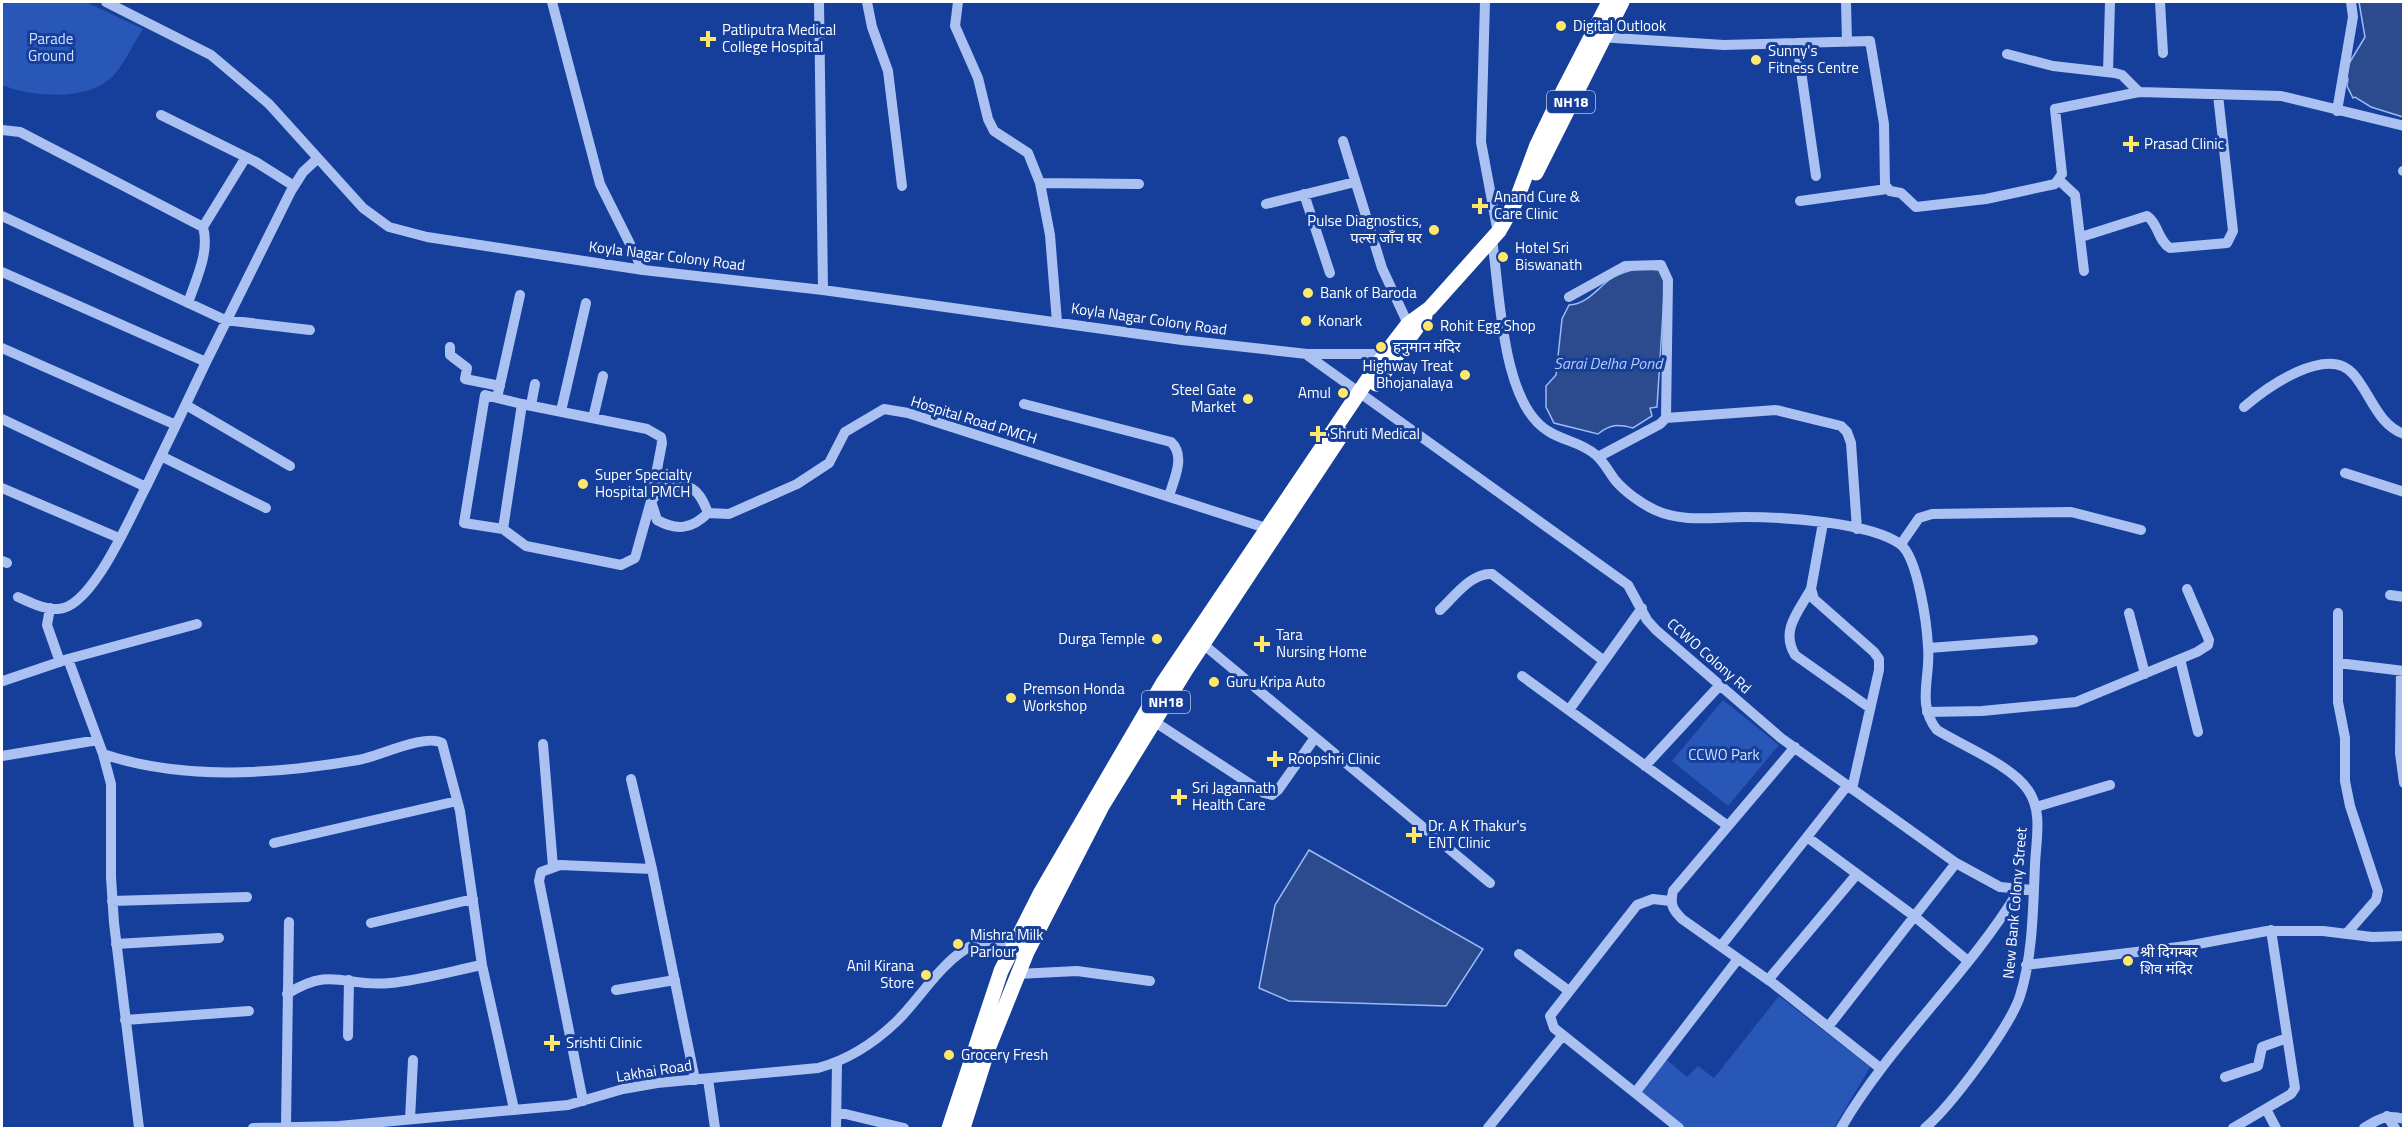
<svg xmlns="http://www.w3.org/2000/svg" width="2405" height="1130" font-family="'Titillium Web','Noto Sans Devanagari',sans-serif">
<style>
.green{fill:#2857b8}
.water{fill:#2c4a8e;stroke:#9cbaf5;stroke-width:1.5}
.lines{fill:none;stroke-linecap:round;stroke-linejoin:round}
.minor{stroke:#aac1f2;stroke-width:10}
.highway{stroke:#fff;stroke-width:15}
.poi-dot{fill:#ffe76b;stroke:#153f9a;stroke-width:2}
.labels{text-anchor:middle;stroke-width:6;stroke-linejoin:round;paint-order:stroke}
.shield{fill:#153f9a;stroke:#b9c5e1;stroke-width:1.5}
.shield-label{font-size:14px;font-weight:bold;fill:#fff}
.poi-label{font-size:15px;fill:#fff;stroke:#153f9a;text-anchor:start}
.park-label{font-size:15px;fill:#d1e0fd;stroke:#153f9a}
.street-label{font-size:15px;fill:#fff;stroke:#153f9a}
.water-label{font-size:16px;font-style:italic;fill:#b6ccf9;stroke:#153f9a}
</style>
<rect width="100%" height="100%" fill="#153f9a"/>
<!-- green -->
<path class="green" d="M2,2H86L143,29C133,44 125,63 113,76C88,102 31,97 2,85Z
M1723,700L1779,745L1728,806L1672,761Z
M1779,996L1870,1067L1834,1128H1686L1641,1093L1666,1059L1687,1077L1698,1066L1714,1078Z"/>
<!-- water -->
<path class="water" d="M2359,2H2403V117L2371,107L2355,97L2353,98L2347,86L2348,79L2345,70L2365,37Z
M1639,268L1660,270L1665,280L1657,407L1650,408L1652,416L1633,428C1618,424 1610,424 1598,434L1554,423L1546,407V386L1556,375L1562,319L1569,305C1588,304 1597,288 1612,278C1619,273 1630,271 1639,268Z
M1309,850L1483,949L1446,1006L1289,1001L1259,988L1275,905Z"/>
<g class="lines">
<!-- minor -->
<path class="minor" d="M106,2L211,55L269,104L363,208L389,227L427,237L643,270L823,290L1182,340L1307,354H1385
M552,2L600,184L643,270
M819,2L823,290
M867,2L872,27L888,71L902,186
M958,2L955,26L978,78L988,119L994,131L1028,153L1040,183L1050,235L1057,322
M1485,2L1481,142L1498,233
M1846,2L1847,42
M2160,2L2163,53
M1599,37L1724,45L1870,41L1884,124L1885,185L1890,191L1901,193L1916,207L1986,199L2055,184L2062,174L2055,109L2139,92
M1797,43L1816,176
M2007,54L2053,66L2115,73L2122,75L2139,92L2281,96L2404,126
M2108,72L2110,2
M2337,111L2353,17L2351,2
M161,115L256,162L294,186
M2,130L20,132L203,227C210,252 196,279 188,303
M1343,141L1382,268L1408,324
M2403,171H2404
M2060,181L2075,195L2084,271
M1040,183L1139,184
M1304,194L1330,273
M1800,201L1887,189
M1266,204L1355,182
M2,216L225,320L310,330
M203,227L246,157
M2081,237L2147,216C2158,223 2158,241 2170,248L2227,243L2233,231L2218,95
M1492,240C1500,290 1501,403 1548,431C1563,441 1581,442 1596,455C1604,462 1609,472 1615,480C1625,492 1642,504 1655,510C1683,523 1715,517 1745,517C1783,517 1869,522 1900,544C1918,557 1927,625 1928,647C1931,677 1916,704 1937,730C1963,746 2011,765 2028,790C2043,811 2036,840 2035,865C2033,908 2033,955 2020,996C2010,1027 1951,1106 1925,1128
M2,272L206,362L291,191L303,172L317,159
M1569,297L1625,266L1661,265L1668,280L1666,418L1660,424L1598,457
M450,347V355L467,368L465,379L500,386
M2,348L176,425L146,487L2,419
M1307,355L1628,585L1647,620L1656,630L1781,738L1956,863L2000,887L2033,890
M497,398L520,295
M1024,404L1171,442C1186,456 1174,479 1169,496
M186,405L290,466
M531,405L535,384
M2244,407C2266,388 2328,343 2354,375C2371,395 2378,425 2404,434
M561,411L586,303
M593,418L603,376
M1666,418L1776,410L1841,426L1847,432L1851,443L1857,529
M176,425L206,362
M161,456L266,508
M2345,473L2404,492
M2,488L119,538
M708,513C692,529 677,531 657,520L651,501L662,443L661,437L647,429L522,404L503,529L526,546L621,565L635,558L651,501L664,486C691,485 698,486 708,513L729,514L797,484L829,463L845,432L884,409L908,413L1266,528
M1823,523L1811,589L1814,599L1874,652L1879,659V670L1852,789
M503,529L464,523L485,395L522,404
M1901,544L1919,518L1932,514L2071,512L2141,530
M2,561L7,563
M1811,589C1799,611 1780,630 1795,655L1870,708
M2390,595L2404,597
M18,597C30,602 44,610 58,609C92,609 131,515 146,487
M50,608L47,625L60,662
M1440,610C1454,597 1472,572 1492,574L1604,661
M2129,613L2145,674
M2338,613V702L2345,738V781L2350,806L2378,891L2376,900L2347,933
M1203,644L1490,883
M1929,648L2033,640
M68,659L103,754L111,784V877L114,923L139,1128
M2180,659L2198,732
M2338,663L2404,671
M2401,671L2400,753L2404,783
M1522,676L1728,826
M3,681L68,659L197,624
M1569,710L1642,608
M1927,712L1982,711L2076,702L2197,652L2208,645L2209,640L2187,589
M1155,722L1264,793L1272,795L1278,790L1314,739
M543,744L553,867
M1795,747L1673,891C1670,904 1672,909 1682,919L1774,984L1880,1068
M103,754C183,781 276,774 358,760C377,757 426,733 442,743L460,811L482,965L514,1109
M2,756L98,740
M1645,766L1720,685
M631,779L652,869L695,1080
M2036,807L2110,785
M1807,837L1847,786
M274,843L457,801
M112,901L247,897
M1670,901L1653,899L1637,905L1550,1016L1554,1028L1679,1128
M371,923L473,899
M116,944L219,938
M1721,946L1807,837L1914,916L1968,961
M1519,954L1569,991
M2026,965L2187,946L2267,931H2323L2372,937L2404,936
M1018,974L1077,971L1150,981
M1768,980L1857,874
M616,990L675,980
M287,994C333,965 345,988 390,983C421,980 452,971 482,965
M125,1020L249,1011
M1828,1027L1956,863
M348,1036L349,980
M2225,1077L2258,1066L2262,1047L2287,1038
M708,1079L715,1128
M1635,1093L1738,959
M583,1101L539,881L541,872L560,865L652,869
M2266,1109L2276,1128
M837,1112L904,1128
M2387,1116L2395,1128
M410,1119L413,1060
M286,1126L289,922
M253,1128L339,1126L568,1105L623,1089L657,1083L818,1068C848,1060 874,1043 896,1022C929,991 964,918 1018,947
M836,1128L837,1063
M1488,1128L1563,1035
M1841,1128C1891,1042 1968,975 2019,890
M2233,1128L2291,1094L2295,1088L2271,930
M2364,1128C2378,1119 2386,1114 2404,1119"/>
<!-- highway -->
<path class="highway" d="M1536,173L1622,2
M1376,384L1425,316
M949,1128L1001,971L1041,892L1163,683L1385,354L1408,324L1430,308L1499,231L1516,201L1537,145L1559,99L1609,2
M963,1128L988,1049L1027,952L1102,806L1187,668L1342,434"/>
</g>
<!-- markers -->
<g class="poi-dot">
<circle cx="1561" cy="26" r="6"/>
<path d="M705 30h6v6h6v6h-6v6h-6v-6h-6v-6h6z"/>
<circle cx="1756" cy="60" r="6"/>
<path d="M2128 135h6v6h6v6h-6v6h-6v-6h-6v-6h6z"/>
<path d="M1477 197h6v6h6v6h-6v6h-6v-6h-6v-6h6z"/>
<circle cx="1434" cy="230" r="6"/>
<circle cx="1503" cy="257" r="6"/>
<circle cx="1308" cy="293" r="6"/>
<circle cx="1306" cy="321" r="6"/>
<circle cx="1428" cy="326" r="6"/>
<circle cx="1381" cy="347" r="6"/>
<circle cx="1465" cy="375" r="6"/>
<circle cx="1343" cy="393" r="6"/>
<circle cx="1248" cy="399" r="6"/>
<path d="M1315 425h6v6h6v6h-6v6h-6v-6h-6v-6h6z"/>
<circle cx="583" cy="484" r="6"/>
<circle cx="1157" cy="639" r="6"/>
<path d="M1259 635h6v6h6v6h-6v6h-6v-6h-6v-6h6z"/>
<circle cx="1214" cy="682" r="6"/>
<circle cx="1011" cy="698" r="6"/>
<path d="M1272 750h6v6h6v6h-6v6h-6v-6h-6v-6h6z"/>
<path d="M1176 788h6v6h6v6h-6v6h-6v-6h-6v-6h6z"/>
<path d="M1411 826h6v6h6v6h-6v6h-6v-6h-6v-6h6z"/>
<circle cx="958" cy="944" r="6"/>
<circle cx="2128" cy="961" r="6"/>
<circle cx="926" cy="975" r="6"/>
<path d="M549 1034h6v6h6v6h-6v6h-6v-6h-6v-6h6z"/>
<circle cx="949" cy="1055" r="6"/>
</g>
<g class="labels">
<!-- shield labels -->
<g class="shield">
<rect x="1547" y="91" width="48" height="22" rx="4.5"/>
<rect x="1142" y="691" width="48" height="22" rx="4.5"/>
</g>
<g class="shield-label">
<text x="1571" y="107">NH18</text>
<text x="1166" y="707">NH18</text>
</g>
<!-- poi labels -->
<g class="poi-label">
<text x="1573" y="31">Digital Outlook</text>
<text x="722" y="35">Patliputra Medical<tspan x="722" dy="17">College Hospital</tspan></text>
<text x="1768" y="56">Sunny's<tspan x="1768" dy="17">Fitness Centre</tspan></text>
<text x="2144" y="149">Prasad Clinic</text>
<text x="1494" y="202">Anand Cure &amp;<tspan x="1494" dy="17">Care Clinic</tspan></text>
<text x="1422" y="226" text-anchor="end">Pulse Diagnostics,<tspan x="1422" dy="17">पल्स जाँच घर</tspan></text>
<text x="1515" y="253">Hotel Sri<tspan x="1515" dy="17">Biswanath</tspan></text>
<text x="1320" y="298">Bank of Baroda</text>
<text x="1318" y="326">Konark</text>
<text x="1440" y="331">Rohit Egg Shop</text>
<text x="1393" y="352">हनुमान मंदिर</text>
<text x="1453" y="371" text-anchor="end">Highway Treat<tspan x="1453" dy="17">Bhojanalaya</tspan></text>
<text x="1236" y="395" text-anchor="end">Steel Gate<tspan x="1236" dy="17">Market</tspan></text>
<text x="1331" y="398" text-anchor="end">Amul</text>
<text x="1330" y="439">Shruti Medical</text>
<text x="595" y="480">Super Specialty<tspan x="595" dy="17">Hospital PMCH</tspan></text>
<text x="1276" y="640">Tara<tspan x="1276" dy="17">Nursing Home</tspan></text>
<text x="1145" y="644" text-anchor="end">Durga Temple</text>
<text x="1226" y="687">Guru Kripa Auto</text>
<text x="1023" y="694">Premson Honda<tspan x="1023" dy="17">Workshop</tspan></text>
<text x="1288" y="764">Roopshri Clinic</text>
<text x="1192" y="793">Sri Jagannath<tspan x="1192" dy="17">Health Care</tspan></text>
<text x="1428" y="831">Dr. A K Thakur's<tspan x="1428" dy="17">ENT Clinic</tspan></text>
<text x="970" y="940">Mishra Milk<tspan x="970" dy="17">Parlour</tspan></text>
<text x="2140" y="957">श्री दिगम्बर<tspan x="2140" dy="17">शिव मंदिर</tspan></text>
<text x="914" y="971" text-anchor="end">Anil Kirana<tspan x="914" dy="17">Store</tspan></text>
<text x="566" y="1048">Srishti Clinic</text>
<text x="961" y="1060">Grocery Fresh</text>
</g>
<!-- park labels -->
<g class="park-label">
<text x="51" y="44">Parade<tspan x="51" dy="17">Ground</tspan></text>
<text x="1724" y="760">CCWO Park</text>
</g>
<!-- street labels -->
<g class="street-label">
<text transform="translate(667 256) rotate(7)" y="5">Koyla Nagar Colony Road</text>
<text transform="translate(1149 319) rotate(8)" y="5">Koyla Nagar Colony Road</text>
<text transform="translate(974 420) rotate(17)" y="5">Hospital Road PMCH</text>
<text transform="translate(1709 656) rotate(41)" y="5">CCWO Colony Rd</text>
<text transform="translate(2015 903) rotate(-85)" y="5">New Bank Colony Street</text>
<text transform="translate(654 1071) rotate(-9)" y="5">Lakhai Road</text>
</g>
<!-- water labels -->
<g class="water-label">
<text x="1608" y="369">Sarai Delha Pond</text>
</g>
</g>
<!-- border -->
<rect width="2405" height="1130" fill="none" stroke="#ffffff" stroke-width="6"/>
</svg>
